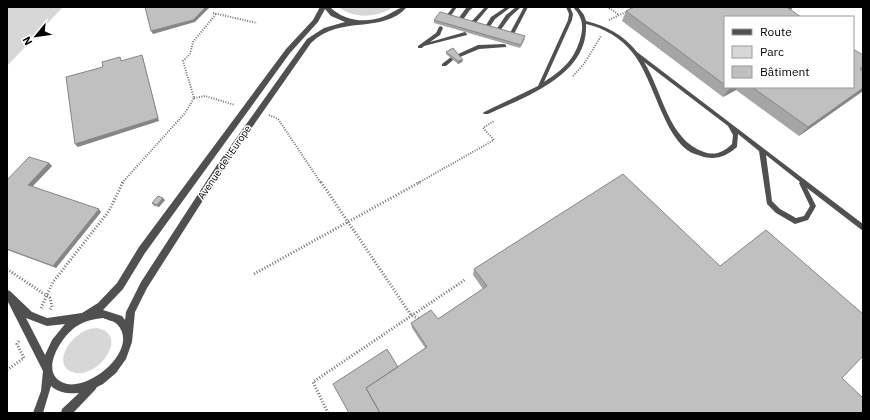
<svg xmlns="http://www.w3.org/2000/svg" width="870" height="420" font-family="'IBM Plex Sans',sans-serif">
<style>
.green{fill:#d7d7d7}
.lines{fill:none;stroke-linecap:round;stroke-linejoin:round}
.path-far1{stroke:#727272;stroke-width:2;stroke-dasharray:1 1.5;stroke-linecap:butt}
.path{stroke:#727272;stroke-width:3;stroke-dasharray:1 2;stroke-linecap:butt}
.service{fill:#505050;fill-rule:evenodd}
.tertiary{fill:#505050;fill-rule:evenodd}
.wall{fill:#a5a5a5}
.shaded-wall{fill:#868686}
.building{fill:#c0c0c0;stroke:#868686}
.labels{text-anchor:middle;stroke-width:3;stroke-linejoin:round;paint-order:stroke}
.street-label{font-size:10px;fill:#000;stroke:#fff}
</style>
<rect width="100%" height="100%" fill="#fff"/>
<!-- green -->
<path class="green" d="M7,7H63L7,66Z
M338,7H393C377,18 354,19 338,7Z
M97,328C129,334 101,376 76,373C48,369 71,328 97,328Z"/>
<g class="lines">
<!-- path-far1 -->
<path class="path-far1" d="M609,8L619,15
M213,13L257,23
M609,20L628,11
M573,76L584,64L601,36
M194,98L205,96L235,105
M269,115L278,119L321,183
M122,183L185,113L194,98L183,61L190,54L193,42L216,14
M418,183L494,140L483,128L494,121"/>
<!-- path -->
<path class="path" d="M321,182L411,315L420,319
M7,269L50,298L52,307L50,310
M254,274L420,182
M41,308L53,282L109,211L123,182
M7,370L24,358L17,344L19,341
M328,413L313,382L466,279"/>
<!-- service -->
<path class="service" d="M453,7H457L450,17H446V16Z
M468,7H474L470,10L462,21H458V19L466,8Z
M485,7H489L474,25H470V23Z
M506,7H511L495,19L489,28H485V27L491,17Z
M516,7H521L510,17L500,31H496V30L506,15Z
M524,7H528L514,34H510V33Z
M566,7H570L573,14L572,20L544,82C564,69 575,59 581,36C584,23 581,16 573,7H578L584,15L586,21C606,26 624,35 637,52L863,224V231L807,188L816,206L808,220L795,224L776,213L767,204L759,151L738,134L737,147C727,156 715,161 701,156C698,155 695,154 692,153C663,138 654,78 632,52C621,38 604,28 586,24C589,75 525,97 488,114H484L483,113L484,112L538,86L568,20L569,14ZM644,62L728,126L733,135L732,144C724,152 715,156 704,152C668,140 662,90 644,62ZM766,155L800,182L799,183L810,206L804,216L796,218L780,209L772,201Z
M441,26L443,28L440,35L430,42L465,32L467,34V35L424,46L422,48H418V46L436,33L439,27Z
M504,44L506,45V47L479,49L460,57L458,58L456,56V55L478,45Z
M451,57L453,58V60L446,66H442V64Z"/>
<!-- tertiary -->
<path class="tertiary" d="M320,7H330C344,21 366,24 385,16C393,13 398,7 407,7C382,35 341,14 311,43L223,169L147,288L135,312L132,342L126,359L116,373L103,384L97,387L95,390L73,413H61L62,409L79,393C69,394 59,393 51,386L43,413H33L41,391L43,371L7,300V290L10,291L32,312L47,318L82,313L98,303L117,283L139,247L286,49L313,20ZM325,9L331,16L345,22L324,28L307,39L217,165L141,282L126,312L125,320L122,316L103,310L123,289L145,253L290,53L318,22ZM26,318L47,326L65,324L52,340L45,355ZM103,318C107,320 114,321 117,324C140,348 93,389 67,384C36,376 61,336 77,326C85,321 93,319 103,318Z"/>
</g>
<!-- wall -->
<path class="wall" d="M634,7H793L791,10L725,17V87H853L863,55V91L799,136L736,90L723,97L622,21L626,11Z
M434,20L525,39L520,48L434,23Z
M446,52L462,62L458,64L446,54Z
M49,163L52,166L32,187L101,212L56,268L7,250V180Z
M165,200L159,207L154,206L152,203Z
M720,266L842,378L398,367L425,348L412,328L411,323L438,319L483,289L473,275L474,269Z"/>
<!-- shaded-wall -->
<path class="shaded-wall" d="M206,7H210L195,22L153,34L151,31Z
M790,7H793L788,14V8Z
M142,55L143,58L159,121L78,147L75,144Z
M463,60L462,62L458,64V61Z
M731,87H737L736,90L723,97L730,88Z
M863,88V91L799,136L808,127Z
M49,163L52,166L31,188L28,185Z
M163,198L165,200L159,207L157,205Z
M99,209L101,212L56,268L53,266Z"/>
<!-- building -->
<path class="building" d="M145,7H206L193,20L151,31Z
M634,7H790L788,8L801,17H725V85L626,11Z
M440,12L525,36L521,45L434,20Z
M453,48L463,60L458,61L446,52Z
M853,49L863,55V67L860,69L863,71V88L808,127L752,87H853Z
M142,55L158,118L75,144L66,77L103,67L102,62L120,57L121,61Z
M29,157L49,163L28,185L99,209L53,266L7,249V180Z
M623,174L720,266L766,230L863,314V356L842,378L863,398V413H380L366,388L427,347L411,323L431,310L438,319L487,286L474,269Z
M158,196L163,198L157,205L152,203Z
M387,349L398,367L366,388L380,413H349L333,384Z"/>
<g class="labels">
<!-- street labels -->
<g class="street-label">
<text transform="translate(224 162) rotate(-56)" y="4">Avenue de l'Europe</text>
</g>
</g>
<!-- border -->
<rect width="870" height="420" fill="none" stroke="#000000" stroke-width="16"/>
<!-- legend -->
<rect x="724" y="16" width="130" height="72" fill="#ffffff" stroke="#999999"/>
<rect x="732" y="29" width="20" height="6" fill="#505050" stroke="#999999"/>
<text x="760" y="36" font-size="12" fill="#000000">Route</text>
<rect x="732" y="46" width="20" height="12" fill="#d7d7d7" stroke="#999999"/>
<text x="760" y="56" font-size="12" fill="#000000">Parc</text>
<rect x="732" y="66" width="20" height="12" fill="#c0c0c0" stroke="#999999"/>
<text x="760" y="76" font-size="12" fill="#000000">Bâtiment</text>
<!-- north arrow -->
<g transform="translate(36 36) rotate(241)" stroke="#ffffff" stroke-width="3" paint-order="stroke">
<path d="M0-3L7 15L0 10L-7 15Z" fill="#000000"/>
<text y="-6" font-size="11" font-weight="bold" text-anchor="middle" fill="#000000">N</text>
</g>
</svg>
